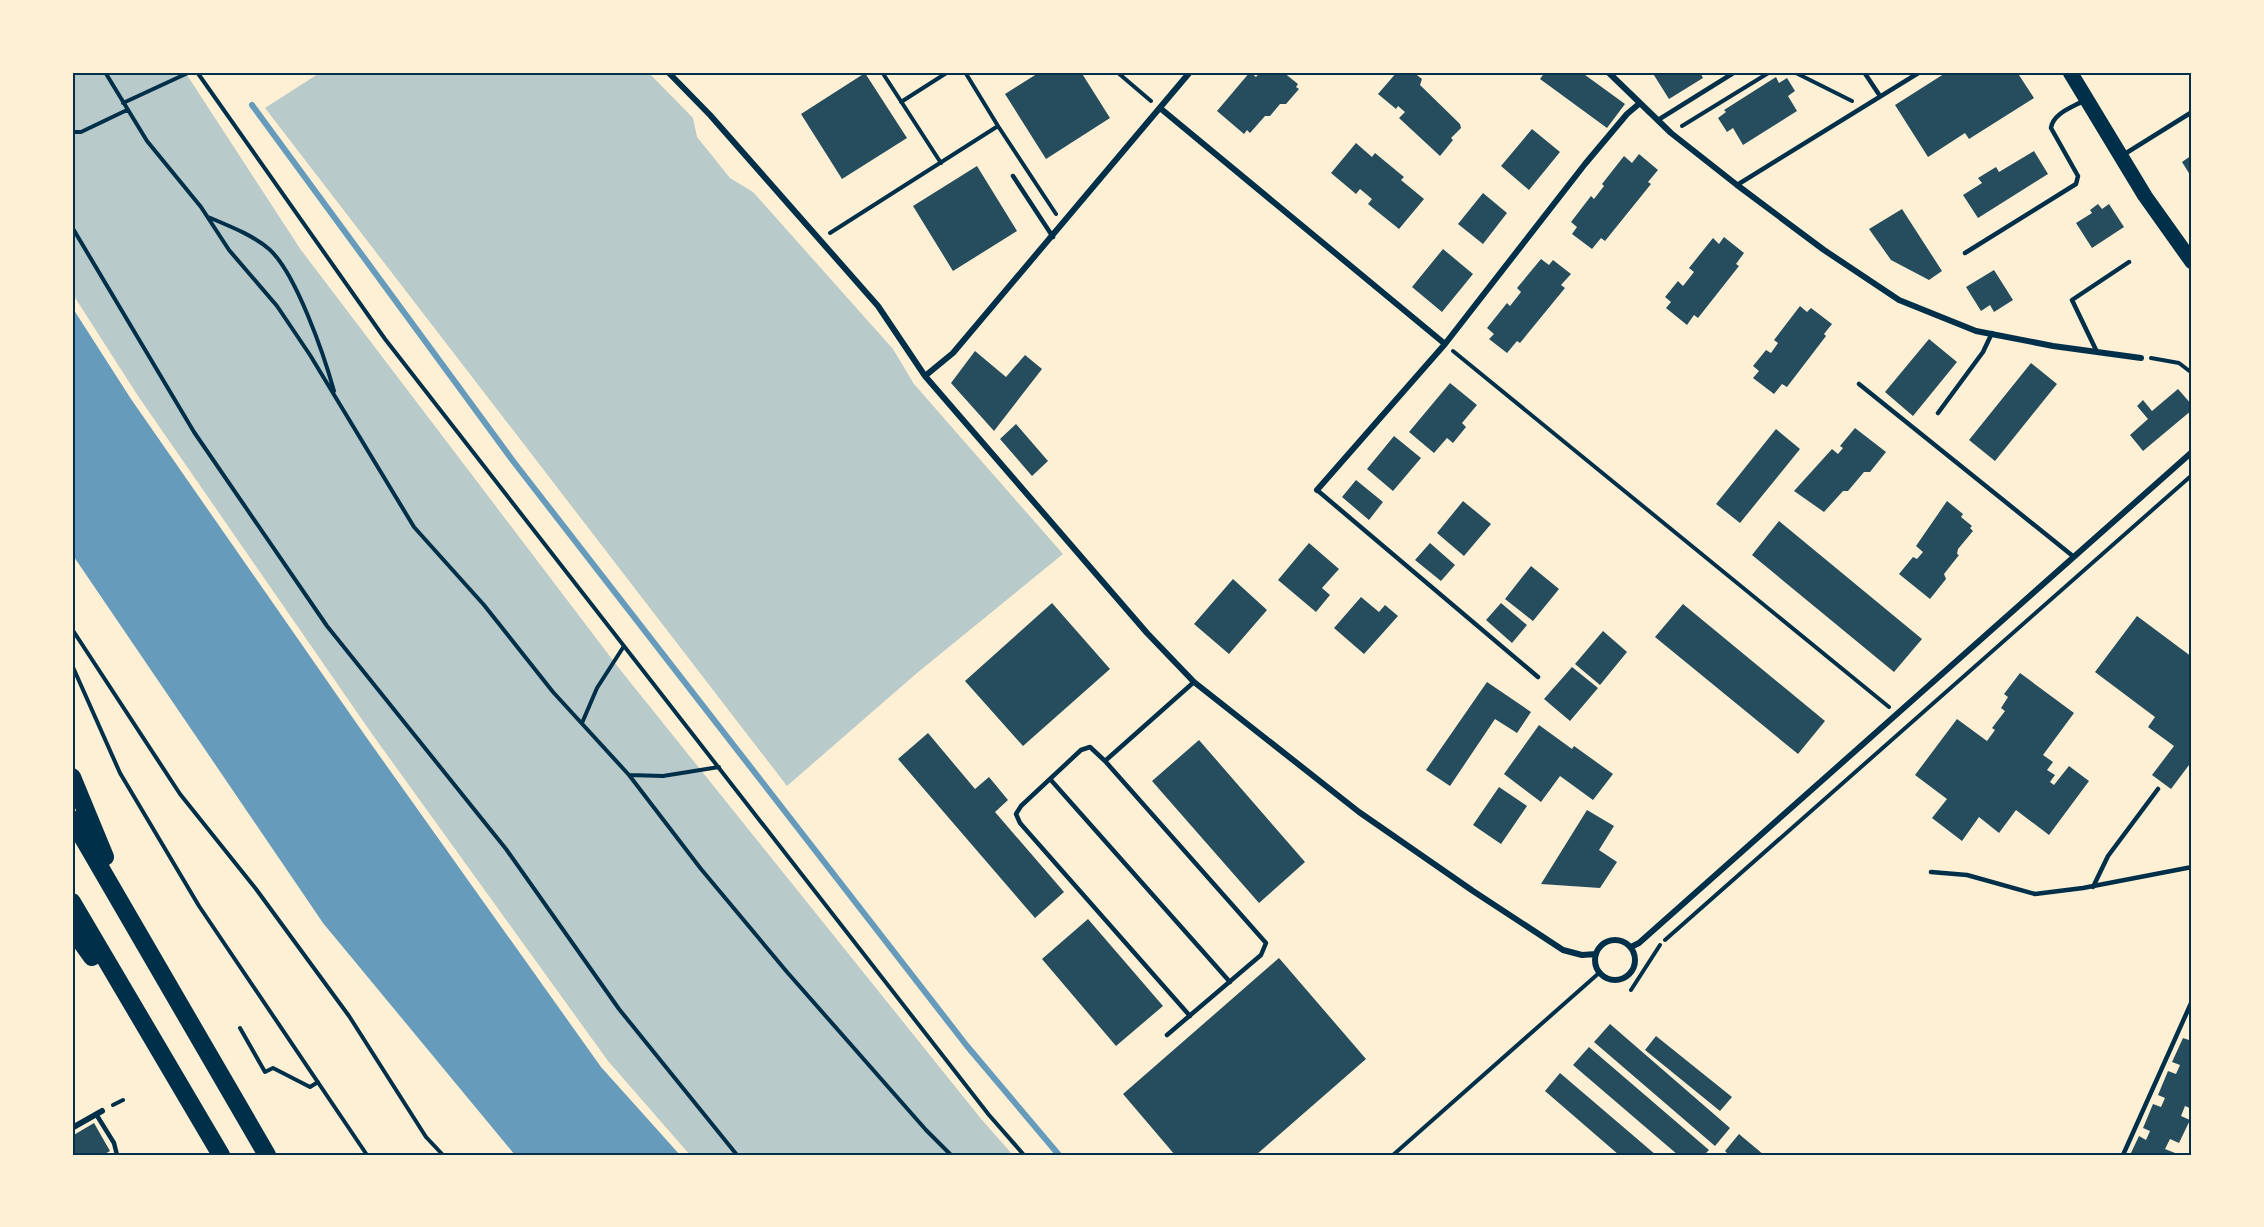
<svg xmlns="http://www.w3.org/2000/svg" width="2264" height="1227" font-family="Rubik,sans-serif">
<style>
.green{fill:#b9caca}
.water{fill:#669bbc}
.lines{fill:none;stroke-linecap:round;stroke-linejoin:round}
.stream{stroke:#669bbc;stroke-width:6}
.building{fill:#264d5e}
.path{stroke:#003049;stroke-width:4}
.service{stroke:#003049;stroke-width:4.5}
.minor{stroke:#003049;stroke-width:6}
.primary{stroke:#003049;stroke-width:15}
.motorway{stroke:#003049;stroke-width:18}
.neatline{fill:none;stroke:#003049;stroke-width:2}
</style>
<rect width="100%" height="100%" fill="#fdf0d5"/>
<!-- green -->
<path class="green" d="M72,72H185L301,250L618,667L982,1120L1013,1155H690L608,1061L372,734L138,396L72,293Z
M321,72H648L693,118L697,137L730,178L753,192L893,349L914,384L1063,554L917,673L787,786L265,108Z"/>
<!-- water -->
<path class="water" d="M72,307L131,399L364,734L601,1067L680,1155H515L323,923L72,554Z"/>
<g class="lines">
<!-- stream -->
<path class="stream" d="M252,105L513,461L967,1046L1059,1155"/>
</g>
<!-- building -->
<path class="building" d="M1040,72H1081L1110,118L1046,159L1005,94Z
M1250,72L1256,77L1260,72H1283L1298,84L1296,87L1299,89L1286,104H1280L1270,116H1265L1250,133L1247,130L1244,134L1217,111Z
M1397,72H1413L1422,79L1420,85L1460,124L1461,128L1451,138L1453,140L1440,156L1399,118L1405,112L1398,106L1396,109L1378,94Z
M1545,72H1581L1625,104L1607,128L1540,79Z
M1652,72H1700L1703,78L1669,99Z
M1947,72H2017L2034,98L1969,139L1965,133L1928,157L1895,105Z
M865,73L907,138L842,179L801,114Z
M1776,77L1779,83L1787,78L1795,91L1788,96L1797,111L1743,145L1733,128L1727,132L1718,118L1726,112L1724,110Z
M1532,129L1560,152L1529,190L1501,166Z
M1356,143L1372,157L1375,153L1404,177L1401,180L1424,199L1399,229L1368,204L1372,199L1360,189L1356,194L1331,173Z
M2034,151L2048,174L1978,218L1963,195L1982,183L1978,178L1996,167L1999,172Z
M1639,154L1658,170L1648,182L1651,184L1605,241L1601,238L1592,249L1572,234L1577,227L1571,222L1591,196L1594,199L1604,186L1602,184L1624,156L1632,163Z
M2192,155V178L2182,162Z
M977,166L1017,231L953,271L913,206Z
M1483,193L1507,213L1483,244L1458,224Z
M2098,204L2102,209L2109,204L2124,227L2092,248L2076,223L2092,213L2090,210Z
M1902,209L1942,271L1929,280L1891,260L1869,229Z
M1724,237L1744,253L1736,264L1739,266L1698,318L1694,315L1687,325L1666,308L1671,302L1665,297L1678,281L1683,286L1694,272L1689,268L1713,238L1719,244Z
M1443,249L1473,274L1442,312L1412,287Z
M1541,259L1549,265L1553,260L1571,274L1561,285L1565,288L1520,343L1517,341L1507,353L1489,339L1494,334L1487,328L1507,303L1510,306L1521,292L1517,288Z
M1994,270L2013,300L1994,312L1990,305L1981,311L1966,287Z
M1800,306L1807,312L1811,308L1832,324L1824,334L1826,336L1787,387L1782,384L1774,394L1753,378L1759,371L1753,366L1766,350L1771,353L1778,343L1774,340Z
M1929,339L1957,362L1913,416L1885,392Z
M975,351L1006,377L1025,355L1042,369L994,431L951,383Z
M2031,363L2057,384L1995,461L1969,440Z
M1450,383L1477,405L1462,423L1466,427L1453,443L1447,438L1434,453L1409,432Z
M2178,389L2192,405V410L2143,451L2130,435L2148,419L2137,406L2143,400L2152,411Z
M1016,424L1048,461L1032,476L1000,439Z
M1855,428L1886,452L1870,472H1864L1848,491H1843L1824,512L1794,491L1832,449L1838,454L1843,448L1840,446Z
M1776,429L1800,449L1740,523L1716,504Z
M1394,436L1421,458L1393,491L1367,469Z
M1356,480L1383,502L1369,520L1342,497Z
M1463,501L1491,524L1464,556L1437,533Z
M1947,501L1963,514L1961,517L1972,526L1970,528L1973,531L1958,549L1957,554L1959,555L1944,574L1946,579L1930,599L1899,574L1913,557L1917,559L1923,552L1916,546Z
M1779,521L1922,639L1894,672L1752,555Z
M1309,543L1339,569L1322,588L1330,595L1316,612L1278,580Z
M1430,543L1455,565L1441,581L1415,560Z
M1531,566L1559,589L1533,621L1505,599Z
M1233,579L1267,610L1229,654L1194,624Z
M1361,597L1379,612L1385,605L1398,616L1364,654L1334,628Z
M1052,603L1110,669L1023,746L965,681Z
M1501,603L1527,625L1512,643L1486,620Z
M1683,604L1825,721L1798,754L1655,637Z
M2137,616L2192,657V761L2171,789L2152,775L2174,746L2148,727L2155,717L2095,672Z
M1603,631L1627,652L1600,685L1575,664Z
M1572,667L1598,688L1570,721L1544,699Z
M2020,673L2074,713L2043,755L2053,762L2047,770L2055,775L2050,782L2054,785L2069,766L2089,781L2049,835L2016,810L1999,833L1979,817L1962,841L1932,818L1947,799L1915,775L1957,719L1987,741L1995,730L1992,728L2005,711L2001,708L2008,697L2004,694Z
M1487,682L1531,712L1517,733L1495,719L1450,786L1426,770Z
M1539,725L1572,749L1574,746L1613,774L1593,800L1560,776L1541,802L1504,774Z
M928,733L975,789L989,777L1008,800L995,812L1064,892L1035,918L898,759Z
M1199,740L1305,862L1259,903L1152,781Z
M1499,787L1527,806L1501,844L1473,825Z
M1587,810L1614,826L1599,850L1617,862L1600,888L1541,884Z
M1088,919L1163,1006L1116,1046L1042,959Z
M1279,958L1366,1059L1256,1155H1175L1123,1094Z
M1610,1024L1730,1128L1715,1146L1594,1042Z
M2192,1033V1109L2185,1106L2181,1116L2190,1120L2179,1143L2170,1139L2165,1149L2175,1153L2174,1155H2130L2139,1136L2146,1140L2150,1131L2143,1128L2153,1104L2161,1107L2165,1098L2158,1095L2168,1071L2176,1074L2180,1065L2172,1062L2183,1038L2189,1040Z
M1656,1036L1732,1097L1720,1111L1645,1050Z
M1589,1047L1709,1150L1704,1155H1678L1573,1065Z
M1560,1073L1656,1155H1619L1545,1091Z
M94,1123L110,1151L103,1155H75L72,1149V1136Z
M1739,1134L1764,1155H1729L1725,1151Z"/>
<g class="lines">
<!-- path -->
<path class="path" d="M105,72L147,141L201,207L229,250L277,306L310,355L414,527L484,605L553,692L629,775L701,869L787,972L926,1130L951,1155
M197,72L385,339L989,1115L1024,1155
M882,72L941,163
M965,72L998,126
M1117,72L1151,101
M1794,72L1852,101
M901,102L948,72
M123,103L190,72
M1682,126L1770,72
M72,132H81L127,110
M208,217C229,226 251,234 269,249C296,273 324,355 334,391
M72,227L194,432L327,626L506,849L619,1009L737,1155
M830,233L998,126L1056,214
M1453,351L1889,707
M2151,358L2179,363L2192,373
M72,629L180,794L256,889L349,1016L426,1137L443,1155
M72,665L120,773L199,906L367,1155
M582,723L597,688L624,646
M629,775L663,776L719,767
M1665,940L2192,475
M1631,990L1660,945
M240,1028L265,1072L273,1068L310,1087L318,1082
M113,1105L123,1100
M1393,1155L1599,973"/>
<!-- service -->
<path class="service" d="M1864,72L1880,96
M1658,120L1735,72
M2123,155L2192,112
M1013,176L1053,237
M1737,185L1920,72
M1965,253L2076,184L2078,176L2051,128C2053,113 2073,107 2085,100
M2097,352L2072,300L2129,262
M1859,384L2074,557
M1938,413L1983,352L1992,333
M1317,490L1538,677
M1105,761L1266,943L1261,955L1167,1035
M1050,779L1230,982
M1931,872L1967,875L2035,894L2083,888L2192,867
M2093,887L2108,856L2158,789
M1190,1016L1020,823L1016,814L1021,806L1081,750L1090,747L1105,761L1194,682
M96,1114L114,1143L117,1155
M2123,1155L2192,1001"/>
<!-- minor -->
<path class="minor" d="M668,72L710,115L878,306L925,376L1147,633L1194,682L1359,812L1473,891L1563,950L1582,955L1596,954
M1608,72L1671,133L1737,185L1824,250L1899,300L1976,331L2053,346L2141,358
M1160,108L1445,344
M925,376L953,353L1190,72
M1317,490L1445,344L1585,164L1627,114L1640,103
M1595 960a20 20 0 1 1 40 0a20 20 0 1 1-40 0Z
M1631,947L1639,943L2192,452
M72,1128L102,1111"/>
<!-- primary -->
<path class="primary" d="M2070,72L2145,196L2192,262"/>
<!-- motorway -->
<path class="motorway" d="M72,777L105,857
M72,819L267,1155
M72,902L221,1155
M72,929L92,957"/>
</g>
<!-- border -->
<rect width="2264" height="1227" fill="none" stroke="#fdf0d5" stroke-width="147"/>
<rect x="74" y="74" width="2116" height="1080" class="neatline"/>
</svg>
